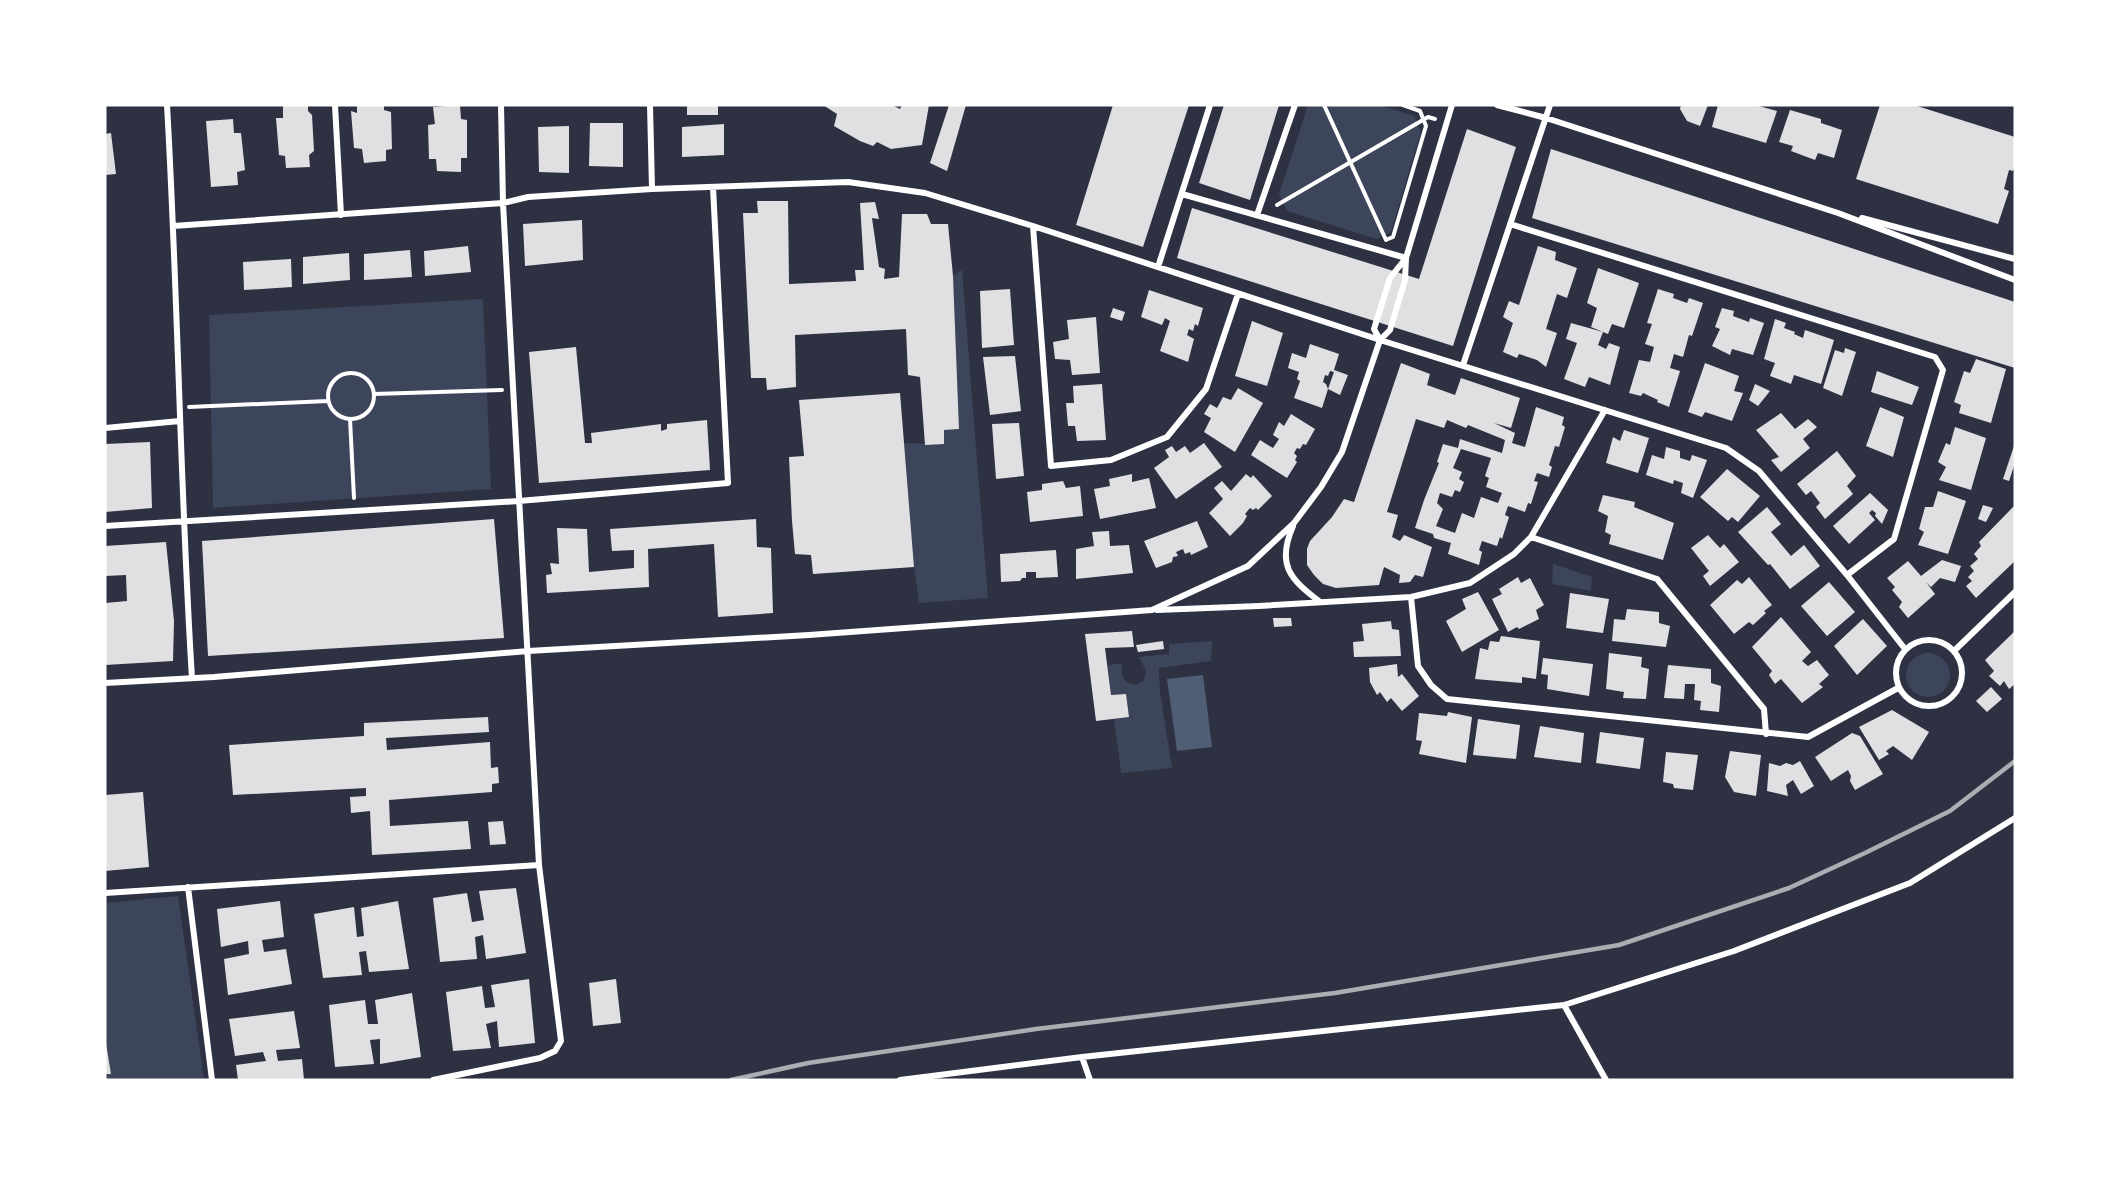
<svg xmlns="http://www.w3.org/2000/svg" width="2120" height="1185" font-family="Arial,sans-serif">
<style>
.green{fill:#3c4559}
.water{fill:#4f5d75}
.building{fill:#e0e0e3;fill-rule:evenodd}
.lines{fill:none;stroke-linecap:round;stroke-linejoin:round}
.path{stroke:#fff;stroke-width:4}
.minor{stroke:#fff;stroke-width:6}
.rail{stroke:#abadb3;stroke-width:4.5}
</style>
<rect width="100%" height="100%" fill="#2d3142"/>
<!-- green -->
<path class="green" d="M1308,105H1380L1414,116L1421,132L1391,232L1376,239L1287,211L1279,194Z
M962,270L988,598L919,603L914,567L904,443L944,444V430L959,429L953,276Z
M483,299L491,489L213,508L209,315Z
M1553,564L1592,577L1591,591L1552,584Z
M1212,641L1211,661L1159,668L1160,692L1172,768L1121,773L1114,719L1129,717L1126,694L1111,695L1108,665L1122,663V675L1126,682L1136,685L1144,680L1146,671L1139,657L1169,654V644Z
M1906 675a22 22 0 1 1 44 0a22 22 0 1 1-44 0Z
M178,896L204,1080H105V1074H111L105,1035V903Z"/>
<!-- water -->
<path class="water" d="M1203,675L1212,747L1177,751L1167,679Z"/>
<!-- building -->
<path class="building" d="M283,105H308V111L312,115L314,151L309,155L310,167L286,168L285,156L279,155L276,118H283Z
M357,105H384V110L391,112L392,149L386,150V161L364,163L362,149L354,148L351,111L357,113Z
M460,105L461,119L467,120V158H461V172L437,171L436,159H429L428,125L435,124L433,107Z
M687,105H718V115H687Z
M823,105H892L900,109L902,105H929L922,145L891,149L877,142L873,146L860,141L834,126L837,114Z
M949,105H966L947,171L930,163Z
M1113,105H1189L1143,247L1076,225Z
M1224,105H1279L1250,200L1199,183Z
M1681,105H1708L1700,126L1687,121L1680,109Z
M1718,105H1755L1777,111L1766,143L1712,127Z
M1880,105H1914L2015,137V165L2013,171L2009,170L2004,189L2009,191L1998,224L1856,179Z
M1790,110L1821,119V123L1842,130L1834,158L1818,153L1815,160L1791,151L1793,146L1779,142Z
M233,119L234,133H241L245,170L237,172L238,185L211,187L206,121Z
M590,123H623V167L589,166Z
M724,124V155L682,157V127Z
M569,126V173L539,172L538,127Z
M1467,129L1516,147L1453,346L1177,258L1192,208L1419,279Z
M111,133L116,174L105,175V134Z
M1551,149L2015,302V368L1532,218Z
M757,201H788L789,284L856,281L855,270H864L860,203L875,202L879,219L872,218L879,267L885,269L884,279L899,277L902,214H927L931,224H948L953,276L959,429L944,430V444L925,445L920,377L908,375L906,329L795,335L796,387L767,390L766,378H751L743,213H758Z
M582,220L583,260L525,266L523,224Z
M468,246L471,272L425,276L424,251Z
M1538,246L1556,252L1555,260L1577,268L1567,298L1557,294L1550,316L1546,329L1557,333L1546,367L1537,360L1519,354L1517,358L1503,352L1513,323L1503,317L1509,301L1519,305Z
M410,250L412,277L364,280V254Z
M349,253L350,280L303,284V257Z
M291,259L292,287L244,290L243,262Z
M1598,268L1639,283L1624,328L1612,324L1608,334L1603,332L1598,345L1606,349L1609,343L1620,347L1610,385L1589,377L1585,387L1564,379L1577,343L1566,339L1571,323L1603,332L1591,327L1597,308L1587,303Z
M1010,289L1014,345L982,348L980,291Z
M1658,289L1674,294L1673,298L1687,303L1689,298L1703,303L1692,336L1689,335L1683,357L1674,354L1670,368L1680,371L1669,407L1657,402L1658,400L1643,393L1641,396L1629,393L1639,360L1650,362L1654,347L1645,344L1652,324L1647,323Z
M1149,290L1203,308L1198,326L1195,324L1193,331L1189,329L1187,335L1194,339L1188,362L1160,351L1170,321L1165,318L1162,325L1141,317Z
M1113,308L1125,312L1122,321L1110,317Z
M1722,308L1734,311L1733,316L1749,322L1750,318L1764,323L1753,355L1732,349L1730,355L1712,346L1720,329L1715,327Z
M1096,317L1100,373L1072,375L1070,360L1055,359L1053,342L1069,339L1067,320Z
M1775,319L1786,323L1784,328L1795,332L1794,334L1803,338L1805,330L1834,340L1821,384L1794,375L1791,384L1770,376L1775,363L1764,359Z
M1252,321L1283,333L1267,386L1235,376Z
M1310,344L1339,354L1334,370L1348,375L1340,395L1328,389L1334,372L1330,371L1328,376L1325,375L1323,382L1326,384L1328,389L1322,408L1294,398L1300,381L1297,379L1299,372L1288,368L1292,353L1306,358Z
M576,347L585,443H592L591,433L661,424V431L667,429V424L707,420L710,470L539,483L529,352Z
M1845,348L1856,352L1842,396L1823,388L1835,350L1844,353Z
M1015,356L1021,411L990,415L983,357Z
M1976,359L2006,369L1991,423L1959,413L1961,405L1954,402L1964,371L1970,373Z
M1401,363L1430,374L1427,385L1455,395L1461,378L1520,398L1511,428L1494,423L1515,433L1512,443L1525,447L1536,407L1564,417L1562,425L1565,427L1559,447L1555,446L1549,465L1552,467L1549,477L1537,473L1534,481L1538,482L1531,504L1528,503L1525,512L1508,506L1505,515L1509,517L1502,539L1500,537L1497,546L1482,541L1479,550L1482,552L1479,565L1448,554L1451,543L1434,538L1433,534L1415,528L1424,500L1439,463L1437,462L1443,444L1458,448L1460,439L1502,453L1505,440L1468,425L1466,428L1447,420L1444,428L1416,419L1387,512L1398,515L1392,537L1400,541L1404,535L1432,547L1423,577L1415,575L1410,582L1399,583L1400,575L1384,567L1379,585L1336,588L1323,584L1314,575L1307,565V549L1310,541L1332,517L1344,499L1354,502ZM1461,449L1491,458L1485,476L1489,478L1486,487L1502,493L1498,503L1481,497L1474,518L1462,513L1455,533L1436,526L1443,509L1437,503L1440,493L1452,497L1455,490L1460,492L1464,482L1459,479L1462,472L1453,468Z
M1705,363L1739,376L1734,391L1743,393L1732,421L1705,412L1702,417L1688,412Z
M1877,371L1919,387L1912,405L1871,392Z
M1102,384L1106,440L1077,441L1075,426H1068L1066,403H1074L1073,386Z
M1755,384L1770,391L1758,406L1749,400Z
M1238,388L1263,403L1235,452L1204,432L1211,418L1204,414L1210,404L1217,408L1223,397L1231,400Z
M900,393L914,567L813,574L811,555L795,554L792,521L789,457L804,456L799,400Z
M1880,407L1904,417L1893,457L1866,446Z
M1781,413L1795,429L1808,419L1817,427L1803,439L1810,448L1781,472L1771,460L1779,457L1756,430Z
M1291,414L1315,429L1306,445L1303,444L1300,449L1297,448L1294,453L1297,456L1295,460L1297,462L1287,478L1251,455L1260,440L1273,448L1279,439L1273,435L1279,422L1284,426Z
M1019,423L1024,476L996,479L992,424Z
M1955,427L1986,438L1971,490L1939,480L1946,467L1938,462L1946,443L1950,445Z
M1624,430L1649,438L1638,473L1606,463L1613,437L1620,441Z
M150,442L152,508L105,512V444Z
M1204,443L1222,467L1176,499L1154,468L1169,457L1165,450L1172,446L1176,452L1185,446L1190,453Z
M2015,443V463L2009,481L2003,479Z
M1666,447L1680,451V458L1690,461L1692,455L1707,460L1693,498L1681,493L1683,483L1674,480L1673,484L1646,475L1652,455L1664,459Z
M1837,451L1856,476L1847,486L1853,494L1825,519L1816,507L1820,503L1811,491L1806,495L1797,484Z
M1727,469L1760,496L1738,522L1732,517L1728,521L1700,497Z
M1132,474V482L1149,478L1156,508L1100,519L1094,489L1110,486L1109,479Z
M1246,474L1251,478L1253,475L1272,496L1258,510L1256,508L1253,510L1250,508L1245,514L1247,516L1243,523L1230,536L1209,513L1223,499L1214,488L1222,481L1231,491Z
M1063,481L1066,488L1080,486L1083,516L1030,522L1027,492L1042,490V484Z
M1938,491L1966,501L1948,554L1918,545L1924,532L1919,529L1925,507H1933Z
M1870,493L1888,510L1882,524L1875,516L1876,513L1872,510L1869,513L1875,520L1849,544L1833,526Z
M1603,495L1635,502L1634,507L1674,523L1663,560L1609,544L1611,535L1605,532L1608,516L1598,511Z
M1983,505L1993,508L1986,522L1978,519Z
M2015,505V561L1976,598L1966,586L1972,581L1968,577L1974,571L1970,566L1978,559L1974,554L1981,546L1979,542Z
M1767,507L1781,524L1771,532L1791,556L1804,545L1820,566L1790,589L1770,564L1768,565L1738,532Z
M494,519L504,638L208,656L202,541Z
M756,519L757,547L771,548L773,613L718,617L714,544L648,549L649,587L547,593L546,575L552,574L550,563L559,564L557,528L587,529L589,572L634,568V550L612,551L610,529Z
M1197,521L1208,547L1191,555L1190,552L1185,554L1183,549L1176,552L1178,556L1173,557L1172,562L1156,568L1144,541Z
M1109,531L1110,546L1129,545L1133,573L1076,579V549L1094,546L1092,532Z
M1708,535L1720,548L1724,544L1739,562L1710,586L1703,576L1709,571L1691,548Z
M166,542L174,621L173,661L105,665V603L127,601L126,575L105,576V546Z
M1056,550L1058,577L1036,578V572H1026V578H1022L1020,581L1001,582L1000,554Z
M1942,560L1961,566L1955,582L1940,578L1931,587L1926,582L1935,594L1908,618L1899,607L1902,602L1892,590L1895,587L1887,578L1908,561L1921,576Z
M1518,577L1521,583L1530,578L1544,605L1536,610L1539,619L1519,629L1517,627L1508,632L1492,599L1502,594L1499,589Z
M1749,577L1772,605L1764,611L1766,613L1753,625L1749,622L1734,634L1710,605L1737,580L1742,584Z
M1829,582L1855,612L1827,636L1801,606Z
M1478,592L1499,630L1462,652L1446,621L1466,609L1462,599Z
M1570,593L1609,599L1603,633L1566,628Z
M1627,609L1659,612V623L1670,626L1666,647L1612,641L1614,619L1625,620Z
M1781,617L1811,652L1802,661L1808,666L1817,660L1829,675L1819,684L1823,687L1802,703L1781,679L1775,684L1769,675L1772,671L1752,647Z
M1273,618H1291L1292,626L1274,627Z
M1863,619L1887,646L1857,675L1834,646Z
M1391,621L1392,629L1399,630L1401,656L1354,657L1353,642L1364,641L1362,624Z
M1132,631L1134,647L1105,648L1111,695L1126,694L1129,717L1096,721L1085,634Z
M2015,631V684L2009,689L2004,681L2000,686L1989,676L1994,671L1985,660Z
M1501,636L1540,641L1536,679L1522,677V683L1475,679L1480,648L1488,650L1490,641L1499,642Z
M1163,641L1164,649L1138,652L1136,645Z
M1609,653L1642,657L1641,667L1649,669L1646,699L1623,698L1624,692L1606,689Z
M1543,658L1593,664L1589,696L1547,689L1548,675L1541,674Z
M1397,664L1398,677L1402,674L1419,696L1402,711L1391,698L1387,702L1380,692L1377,695L1370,682L1369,668Z
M1668,665L1711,669V683L1721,686L1719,712L1700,710L1701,701L1694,700L1695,684H1685L1684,699L1664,698Z
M1991,687L2002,699L1987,712L1976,701Z
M1892,710L1929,732L1912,760L1893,746L1886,751L1889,754L1879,760L1859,727Z
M1448,712L1472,717L1466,763L1419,754L1422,741L1416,740L1419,713L1447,716Z
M488,717L489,732L386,738L387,750L490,742L491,768L498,767L499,783L492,784V792L389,800L390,826L468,821L471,849L372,855L370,811L351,813L350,797L366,796V788L233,795L229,745L364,736V723Z
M1478,719L1520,725L1516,759L1473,755Z
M1540,726L1584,733L1581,763L1534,757Z
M1600,732L1644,738L1640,769L1596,763Z
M1852,733L1860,736L1883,774L1855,790L1850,781L1851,776L1848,770L1831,781L1815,757Z
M1730,751L1761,755L1756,796L1734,792L1725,777Z
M1666,752L1698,755L1693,790L1674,788L1673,784L1663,782Z
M1800,761L1814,786L1801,794L1793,780L1786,785L1788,796L1767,791L1769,763L1780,766L1786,763L1793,765Z
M143,792L149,867L105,871V795Z
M503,821L506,844L490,845L488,822Z
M516,888L526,953L486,959L483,935L475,937L477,959L440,962L433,898L467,893L472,922L484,920L479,891Z
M280,901L284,937L262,940L264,952L286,949L292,984L228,995L224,959L249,954L248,941L221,947L217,909Z
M398,901L409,969L369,972L366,951L359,952L362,975L323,978L314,914L354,907L357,937L364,936L361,908Z
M529,979L535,1043L499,1047L497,1021L486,1024L491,1048L453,1051L446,992L482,986L485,1008L495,1007L491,985Z
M616,979L621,1023L593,1026L589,983Z
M412,993L421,1057L380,1064V1039L370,1040L374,1064L335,1067L329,1005L365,1000L368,1024H378L375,1000Z
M294,1011L300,1048L276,1050L278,1061L302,1059L304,1080H238L236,1065L266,1061L263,1052L235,1056L229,1019Z
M105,1043H106L111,1074H105Z"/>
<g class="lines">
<!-- path -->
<path class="path" d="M1324,105L1386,240
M1277,205L1428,117L1435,119
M1388,239L1393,237L1426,126L1420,111L1403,105
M328 396a23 23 0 1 1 46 0a23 23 0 1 1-46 0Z
M374,394L502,390
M189,407L328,401
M350,419L354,498"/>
<!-- minor -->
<path class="minor" d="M167,105C178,296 180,487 192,678
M335,105L341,215
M650,105L652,189
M1497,105L1546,118L1838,213L2015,280
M1182,194L1406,258L1452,105
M1257,215L1295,105
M1862,218L2015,259
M1510,224L1935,357L1943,370L1894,539L1847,575
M173,226L503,203L528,197L652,189L848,182L925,193L1033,226L1380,340L1726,448L1759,471L1847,575L1905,649
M1033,226L1051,466L1111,460L1167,437L1206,389L1238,294
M1158,267L1210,105
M1380,340L1374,329L1390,278L1406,258
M1463,365L1550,105
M105,428L180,421
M105,526L519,501L728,483L713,187
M1293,526C1276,565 1290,579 1320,602
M1531,537L1657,579L1764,709L1766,734
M1411,597L1418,666L1431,685L1447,699L1808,737L1898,688
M1157,610L1259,606L1411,597L1470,583L1514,554L1531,537L1605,410
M1896 673a33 33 0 1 1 66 0a33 33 0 1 1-66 0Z
M1954,651L2015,592
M105,683L214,677L528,651L809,635L1152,610L1248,566L1294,523L1321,487L1342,452L1380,340L1390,330L1405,280L1406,258
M188,887L212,1080
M105,893L539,865
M1564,1005L1606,1080
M1082,1057L1090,1080
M433,1080L540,1058L555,1051L561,1041L539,865L503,203L501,105
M900,1080L1082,1057L1564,1005L1734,951L1910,883L2015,818"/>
<!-- rail -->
<path class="rail" d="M731,1080L808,1063L1036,1029L1335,993L1619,945L1789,888L1865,853L1950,811L2015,761"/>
</g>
<!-- border -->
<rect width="2120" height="1185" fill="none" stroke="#ffffff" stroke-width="213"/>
</svg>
